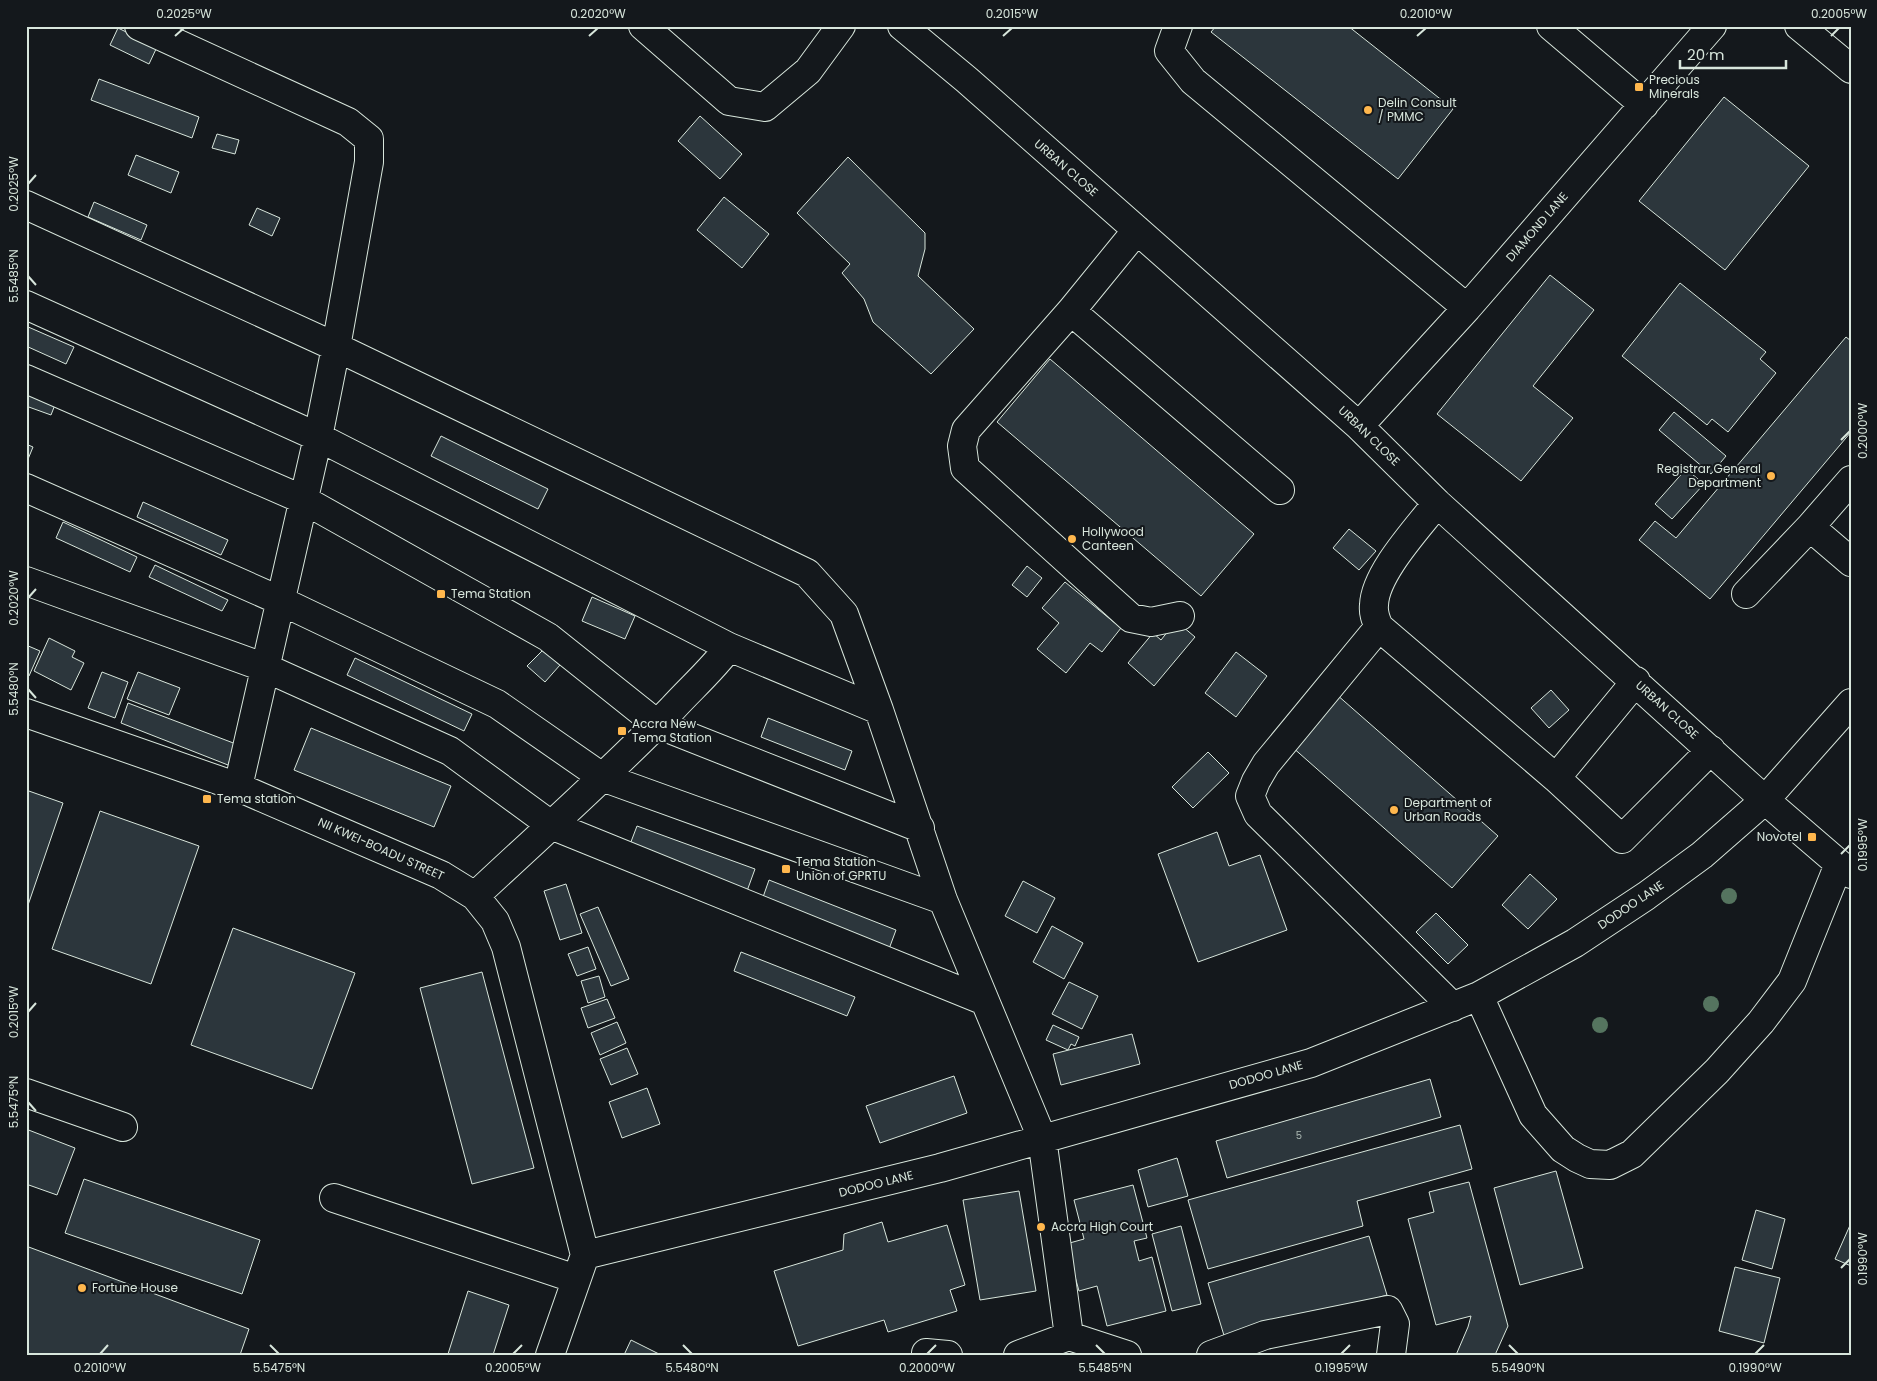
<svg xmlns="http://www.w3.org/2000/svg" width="1877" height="1381" font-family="Poppins,sans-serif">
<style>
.building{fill:#2c363c;stroke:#d8e6dc}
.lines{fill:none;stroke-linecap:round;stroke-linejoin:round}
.minor-casing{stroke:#d8e6dc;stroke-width:30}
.major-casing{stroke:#d8e6dc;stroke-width:30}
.minor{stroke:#14181c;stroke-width:28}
.major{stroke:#14181c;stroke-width:28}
.tree{fill:#55745f}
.ticks{fill:none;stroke:#d8e6dc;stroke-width:2}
.poi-dot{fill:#ffb74d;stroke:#14181c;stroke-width:2}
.labels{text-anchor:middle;stroke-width:4;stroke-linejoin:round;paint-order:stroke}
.number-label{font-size:10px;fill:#adbab4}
.poi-label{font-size:12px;fill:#d8e6dc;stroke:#14181c;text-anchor:start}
.street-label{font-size:12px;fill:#d8e6dc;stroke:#14181c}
.neatline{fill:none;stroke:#d8e6dc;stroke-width:2}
.ticks-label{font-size:12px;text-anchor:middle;fill:#d8e6dc}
</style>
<rect width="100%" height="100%" fill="#14181c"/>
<!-- building -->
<path class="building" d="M1216,26H1348L1453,109L1398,179L1211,32Z
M118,28L157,47L149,64L110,45Z
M99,79L199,117L192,138L91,100Z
M1724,97L1809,166L1725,270L1639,201Z
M700,116L742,154L720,179L678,141Z
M217,134L239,140L235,154L212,148Z
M136,155L179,172L171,193L128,175Z
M848,157L925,233V249L918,276L974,329L931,374L873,322L864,299L842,273L850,264L797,213Z
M724,197L769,234L742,268L697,230Z
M94,202L147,225L141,240L88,217Z
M257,208L280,218L272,236L249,225Z
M1550,275L1594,310L1533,386L1573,418L1521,481L1437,414Z
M1680,283L1766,352L1760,359L1776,373L1728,432L1712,419L1707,425L1622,356Z
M26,326L74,347L66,364L26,346Z
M1846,337L1851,341V432L1710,599L1639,540L1655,521L1676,538Z
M1050,359L1254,534L1201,596L997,422Z
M26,385L58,397L51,415L26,406Z
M1674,412L1726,456L1711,474L1659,430Z
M441,436L548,489L538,509L431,456Z
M26,444L33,447L26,464Z
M1686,469L1704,484L1672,519L1655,504Z
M143,502L228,540L221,555L137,517Z
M63,522L137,557L130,572L56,538Z
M1349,529L1376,551L1359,570L1333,548Z
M155,565L228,600L222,611L149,577Z
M1027,566L1042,578L1027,597L1012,585Z
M1065,582L1121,628L1102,652L1090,643L1066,673L1037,649L1059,623L1042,608Z
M592,597L635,616L625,639L582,621Z
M1176,621L1195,637L1154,686L1128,663L1153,633L1161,640Z
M49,638L75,651L72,657L84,663L71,690L34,671Z
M26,645L40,651L29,676L26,675Z
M543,650L560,665L545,682L527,666Z
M1236,652L1267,676L1236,717L1205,693Z
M355,658L472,714L464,731L347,675Z
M102,672L128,682L115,718L88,708Z
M138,672L180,688L169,715L127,699Z
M1551,690L1569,710L1549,728L1531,708Z
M1336,694L1498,836L1452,888L1291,746Z
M128,703L236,744L228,765L121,723Z
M768,718L852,751L845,770L761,737Z
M311,728L451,786L434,827L294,770Z
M1208,752L1229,773L1193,808L1172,787Z
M26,790L63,803L26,911Z
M100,811L199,846L151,984L52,949Z
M637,826L755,869L747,891L629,847Z
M1217,832L1229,866L1260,855L1287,930L1198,962L1158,854Z
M1530,874L1557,899L1528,929L1502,905Z
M769,880L896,930L889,949L762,900Z
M1023,881L1055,898L1037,933L1005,916Z
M566,884L582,933L560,940L544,891Z
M598,907L629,979L611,986L580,914Z
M1436,913L1468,945L1448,964L1416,932Z
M1052,926L1083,943L1064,979L1033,962Z
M233,928L355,973L312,1089L191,1045Z
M588,947L596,969L577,976L568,954Z
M741,952L855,997L847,1016L734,971Z
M482,972L534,1168L472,1184L420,988Z
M599,976L605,997L588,1003L581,981Z
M1069,982L1098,996L1082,1029L1052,1014Z
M607,999L615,1018L588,1028L581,1008Z
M617,1022L626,1043L600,1055L591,1033Z
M1053,1025L1079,1037L1075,1046L1071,1044L1068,1050L1046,1040Z
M1132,1034L1140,1064L1061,1085L1053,1054Z
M627,1048L638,1074L611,1085L600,1059Z
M954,1076L967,1113L880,1143L866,1106Z
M1430,1079L1441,1117L1227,1178L1216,1141Z
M647,1088L660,1124L622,1138L609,1102Z
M1460,1125L1472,1169L1357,1201L1363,1226L1208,1269L1188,1200Z
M26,1129L75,1148L57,1195L26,1184Z
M1177,1158L1188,1196L1148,1207L1138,1170Z
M1556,1171L1583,1268L1520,1285L1494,1188Z
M84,1179L260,1240L242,1294L65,1233Z
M1469,1182L1508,1326L1495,1355H1456L1468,1327L1471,1316L1436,1325L1408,1219L1434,1212L1429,1192Z
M1133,1185L1147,1238L1134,1241L1139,1261L1152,1257L1166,1311L1107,1326L1097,1286L1079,1291L1066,1244L1084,1239L1074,1200Z
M1019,1191L1036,1291L980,1300L963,1200Z
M1756,1210L1785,1219L1772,1269L1742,1260Z
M882,1222L888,1242L947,1225L965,1285L950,1290L957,1311L888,1332L884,1320L798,1346L774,1271L843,1250L844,1234Z
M1851,1223V1266L1835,1259Z
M1181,1226L1201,1304L1172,1311L1152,1234Z
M1369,1236L1387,1295L1226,1342L1208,1283Z
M26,1246L249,1329L240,1355H26Z
M1735,1267L1780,1278L1764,1343L1719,1331Z
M468,1291L509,1305L493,1355L448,1354Z
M631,1340L661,1355H624Z"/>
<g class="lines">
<!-- minor casing -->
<g class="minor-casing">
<path id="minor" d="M139,26L348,122L369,139V162L336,347L318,437L238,787
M643,26L729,101L765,107L808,71L841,26
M902,26L967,80L1359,426L1437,503L1765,800L1851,874
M1178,26L1169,51L1193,81L1467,308
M1551,26L1644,105
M26,205L336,347L807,573L844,614L879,710L943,900L1042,1138L1069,1336
M1137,230L1071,311L966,430L962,446L965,468L1131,618L1151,622L1180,616
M26,305L318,437L729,647
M1071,311L1280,490
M26,379L304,500L548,637L657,724L920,828
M1359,426L1467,308L1712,26
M26,488L281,601L497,704L602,777L943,900
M1437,503C1418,528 1375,573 1374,605C1373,614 1376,620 1379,627L1556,778L1622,839L1711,750
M1810,527L1851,480
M26,581L266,668L450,751L551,825L985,1001
M1746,594L1810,527L1851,562
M1379,627L1266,764L1256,781L1250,796L1258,814L1453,1007
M26,713L238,787L441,875L475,896L495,921L506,947L585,1255L550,1355
M1556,778L1636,681
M475,896C541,834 609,774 672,709C691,688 712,670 729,647L879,710
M1479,996L1533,1115L1563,1149L1577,1158L1590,1164L1610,1165L1632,1154L1717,1071L1761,1022L1792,981L1839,864
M26,1093L123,1127
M334,1198L576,1279
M585,1255L940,1168L1311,1063L1479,996L1575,943L1646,896L1702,855L1765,800L1851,703
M926,1353L948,1355
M1018,1355L1069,1336L1127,1355
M1211,1355L1265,1335L1388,1310L1395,1324L1391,1355"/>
</g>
<!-- major casing -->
<g class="major-casing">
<path id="major" d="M1799,26L1851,69"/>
</g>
<!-- minor -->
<use href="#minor" class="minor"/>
<!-- major -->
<use href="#major" class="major"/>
</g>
<!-- trees -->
<g class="tree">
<circle cx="1729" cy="896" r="8"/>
<circle cx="1711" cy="1004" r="8"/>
<circle cx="1600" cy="1025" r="8"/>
</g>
<!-- ticks -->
<path class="ticks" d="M175,36L184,28M589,36L598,28M1003,36L1012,28M1417,36L1426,28M1831,36L1839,28M28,184L36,175M28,276L36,285M1841,440L1850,431M28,598L36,589M28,689L36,698M1841,854L1850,845M28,1012L36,1003M28,1102L36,1111M1841,1268L1850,1259M270,1345L279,1354M683,1345L692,1354M1096,1345L1105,1354M1509,1345L1518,1354M100,1354L108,1345M513,1354L522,1345M927,1354L936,1345M1341,1354L1350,1345M1755,1354L1764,1345"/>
<!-- markers -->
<g class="poi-dot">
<rect x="1634" y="82" width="10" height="10" rx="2.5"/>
<circle cx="1368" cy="110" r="5"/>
<circle cx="1771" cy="476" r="5"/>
<circle cx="1072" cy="539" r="5"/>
<rect x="436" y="589" width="10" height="10" rx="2.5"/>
<rect x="617" y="726" width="10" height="10" rx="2.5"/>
<rect x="202" y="794" width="10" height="10" rx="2.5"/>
<circle cx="1394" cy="810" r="5"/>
<rect x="1807" y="832" width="10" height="10" rx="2.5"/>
<rect x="781" y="864" width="10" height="10" rx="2.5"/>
<circle cx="1041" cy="1227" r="5"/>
<circle cx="82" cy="1288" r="5"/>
</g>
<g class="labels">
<!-- number labels -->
<g class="number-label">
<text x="1299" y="1139">5</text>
</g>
<!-- poi labels -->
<g class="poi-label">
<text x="1649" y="84">Precious<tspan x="1649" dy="14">Minerals</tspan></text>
<text x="1378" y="107">Delin Consult<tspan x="1378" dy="14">/ PMMC</tspan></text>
<text x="1761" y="473" text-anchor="end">Registrar General<tspan x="1761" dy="14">Department</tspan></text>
<text x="1082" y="536">Hollywood<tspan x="1082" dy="14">Canteen</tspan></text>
<text x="451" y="598">Tema Station</text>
<text x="632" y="728">Accra New<tspan x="632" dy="14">Tema Station</tspan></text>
<text x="217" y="803">Tema station</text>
<text x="1404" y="807">Department of<tspan x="1404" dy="14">Urban Roads</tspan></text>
<text x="1802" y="841" text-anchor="end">Novotel</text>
<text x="796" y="866">Tema Station<tspan x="796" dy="14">Union of GPRTU</tspan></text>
<text x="1051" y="1231">Accra High Court</text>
<text x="92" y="1292">Fortune House</text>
</g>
<!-- street labels -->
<g class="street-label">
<text transform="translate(1066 168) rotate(41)" y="4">URBAN CLOSE</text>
<text transform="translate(1537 227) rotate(-49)" y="4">DIAMOND LANE</text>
<text transform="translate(1369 436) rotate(44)" y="4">URBAN CLOSE</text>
<text transform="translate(1667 710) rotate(42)" y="4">URBAN CLOSE</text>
<text transform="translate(381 849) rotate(24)" y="4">NII KWEI-BOADU STREET</text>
<text transform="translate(1631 905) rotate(-34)" y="4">DODOO LANE</text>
<text transform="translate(1266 1075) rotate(-16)" y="4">DODOO LANE</text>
<text transform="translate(876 1184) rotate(-14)" y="4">DODOO LANE</text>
</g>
</g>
<!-- border -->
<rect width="1877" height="1381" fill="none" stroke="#14181c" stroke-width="55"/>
<!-- scale -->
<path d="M1680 60v8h106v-8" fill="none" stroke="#d8e6dc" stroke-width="2.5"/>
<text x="1687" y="60" font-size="15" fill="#d8e6dc" stroke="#14181c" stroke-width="4" paint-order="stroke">20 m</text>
<rect x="28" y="28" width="1822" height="1326" class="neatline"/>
<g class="ticks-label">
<text x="184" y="18">0.2025°W</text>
<text x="598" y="18">0.2020°W</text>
<text x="1012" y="18">0.2015°W</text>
<text x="1426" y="18">0.2010°W</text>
<text x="1839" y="18">0.2005°W</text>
<text transform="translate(14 184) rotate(-90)" y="4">0.2025°W</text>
<text transform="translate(14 276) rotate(-90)" y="4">5.5485°N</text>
<text transform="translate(1863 431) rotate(-90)" y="4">0.2000°W</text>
<text transform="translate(14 598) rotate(-90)" y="4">0.2020°W</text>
<text transform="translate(14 689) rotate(-90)" y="4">5.5480°N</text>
<text transform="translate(1863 845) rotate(-90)" y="4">0.1995°W</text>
<text transform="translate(14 1012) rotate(-90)" y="4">0.2015°W</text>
<text transform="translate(14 1102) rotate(-90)" y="4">5.5475°N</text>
<text transform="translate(1863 1259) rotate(-90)" y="4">0.1990°W</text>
<text x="100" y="1372">0.2010°W</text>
<text x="279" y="1372">5.5475°N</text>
<text x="513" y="1372">0.2005°W</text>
<text x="692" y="1372">5.5480°N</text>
<text x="927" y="1372">0.2000°W</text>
<text x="1105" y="1372">5.5485°N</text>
<text x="1341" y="1372">0.1995°W</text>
<text x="1518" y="1372">5.5490°N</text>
<text x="1755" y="1372">0.1990°W</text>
</g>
</svg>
